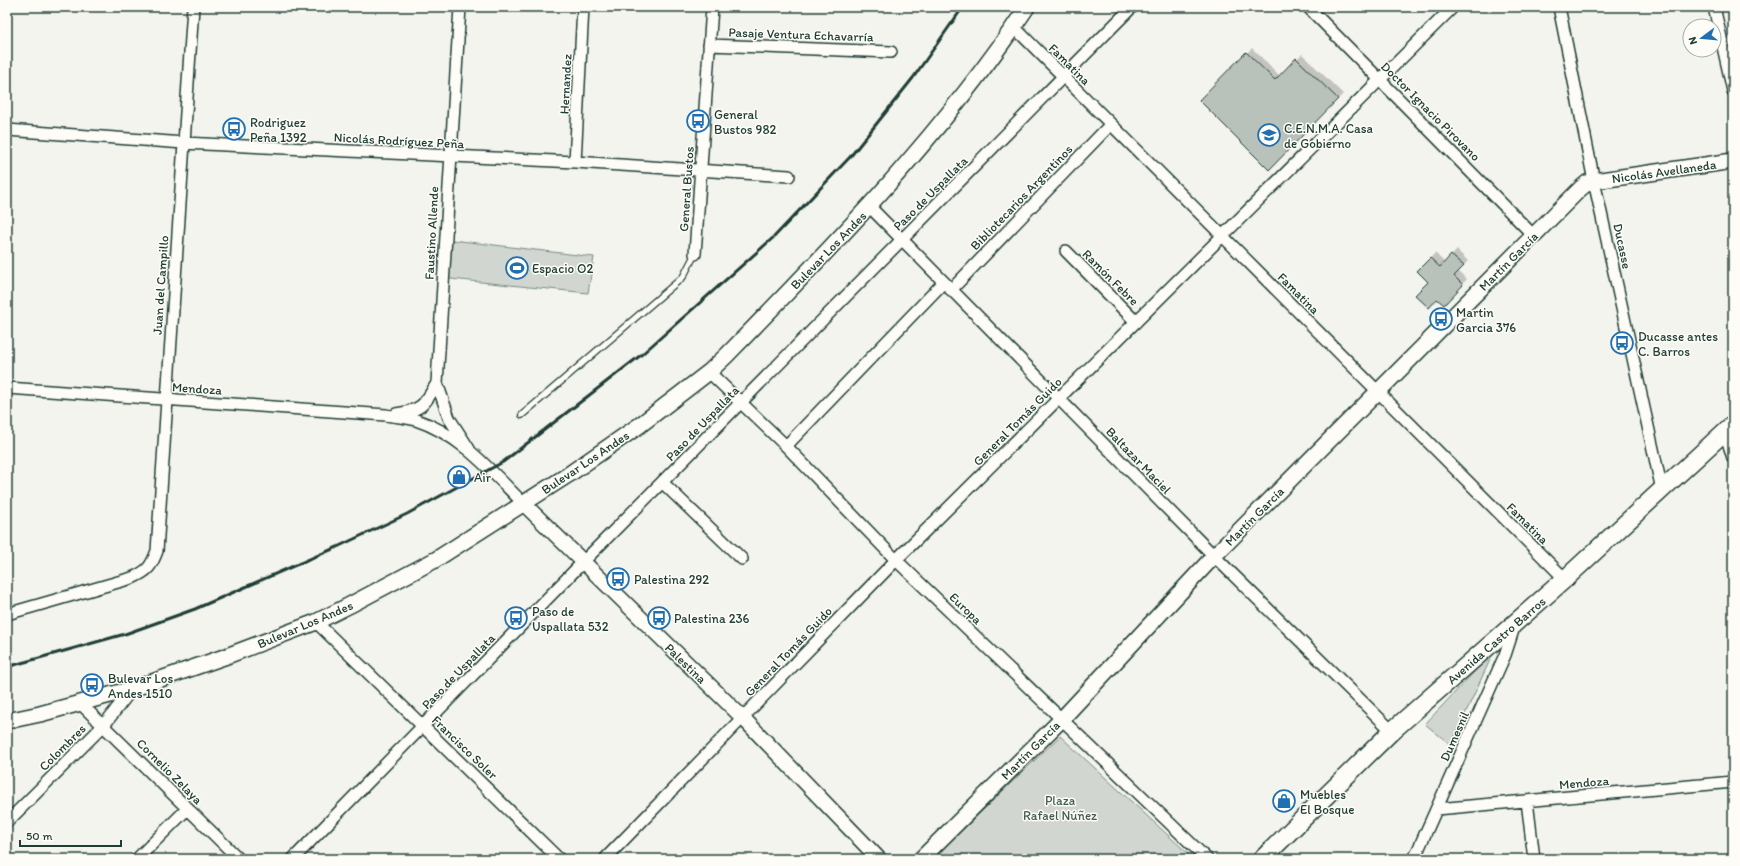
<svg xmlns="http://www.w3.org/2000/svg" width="1740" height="866" font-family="Itim,sans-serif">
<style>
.green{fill:#d1d6d1;stroke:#788a82}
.shadow{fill:#0003}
.building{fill:#b9c1bb;stroke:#1f3d34}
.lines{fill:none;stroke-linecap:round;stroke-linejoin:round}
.service-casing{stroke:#1f3d34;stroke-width:8}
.minor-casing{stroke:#1f3d34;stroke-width:14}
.tertiary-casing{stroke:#1f3d34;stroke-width:17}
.secondary-casing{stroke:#1f3d34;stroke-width:18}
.primary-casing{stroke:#1f3d34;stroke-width:20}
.service{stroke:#fdfcf7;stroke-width:5.5}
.minor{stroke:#fdfcf7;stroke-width:11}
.tertiary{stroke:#fdfcf7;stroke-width:14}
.secondary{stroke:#fdfcf7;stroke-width:15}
.primary{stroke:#fdfcf7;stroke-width:17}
.rail{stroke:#1f3d34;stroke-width:3}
.labels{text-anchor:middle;stroke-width:3;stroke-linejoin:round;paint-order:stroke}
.street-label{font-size:13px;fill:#1f3d34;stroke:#fdfcf7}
.poi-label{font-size:13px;fill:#1f3d34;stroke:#fdfcf7;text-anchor:start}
.park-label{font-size:13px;fill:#435c53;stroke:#fdfcf7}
</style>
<rect width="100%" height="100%" fill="#f4f4ef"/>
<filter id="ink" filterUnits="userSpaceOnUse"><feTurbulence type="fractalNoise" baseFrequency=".025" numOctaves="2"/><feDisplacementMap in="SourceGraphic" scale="8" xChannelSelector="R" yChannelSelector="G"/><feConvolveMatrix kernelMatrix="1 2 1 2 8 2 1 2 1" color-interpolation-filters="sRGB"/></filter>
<g filter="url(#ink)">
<!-- green -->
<path class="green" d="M444,239L594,257L588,293L441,278Z
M1494,651L1451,745L1425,724Z
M1060,736L1194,859H932Z"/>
<!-- shadow -->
<path class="shadow" d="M1252,48L1280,76L1302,54L1343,94L1269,168L1200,100Z
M1457,250L1468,261L1458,271L1467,279L1444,304L1429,282L1418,271L1435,253L1445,263Z"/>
<!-- building -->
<path class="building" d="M1246,52L1275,80L1296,58L1338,99L1269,170L1199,100Z
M1451,255L1464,266L1454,276L1463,285L1444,305L1437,299L1429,308L1415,295L1428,282L1417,271L1430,258L1440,267Z"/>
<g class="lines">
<!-- service casing -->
<g class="service-casing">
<path id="service" d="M522,415L683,277L695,254"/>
</g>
<!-- minor casing -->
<g class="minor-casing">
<path id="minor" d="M460,7L437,383L449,418L469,449
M1308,7L1533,235
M1559,7L1594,181L1662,490
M1714,7L1733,91
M1014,27L1565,579
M709,45L891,52
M7,130L184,143L575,162L789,176
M575,162L583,7
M869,206L1214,556L1392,731
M1066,251L1136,322
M695,254L712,7
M951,290L1111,124
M709,372L786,446L896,560L1207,859
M7,388L386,415C396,417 407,417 416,420C460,434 492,472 523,503
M396,414C423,410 424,405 437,383
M1725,432L1733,458
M786,446L944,282
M663,483L742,559
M7,614L132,578C148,571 151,567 157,551L193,7
M316,622L559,859
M80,703L239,859
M1527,801L1534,859
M1437,809L1733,782
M7,822L104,725L132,689
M137,859L188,808
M293,859L583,562L1132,7
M605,859L896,560L1453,7
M1414,859L1505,655L1515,624"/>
</g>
<!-- tertiary casing -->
<g class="tertiary-casing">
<path id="tertiary" d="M523,503L743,718L879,859"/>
</g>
<!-- secondary casing -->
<g class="secondary-casing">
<path id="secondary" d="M7,721L40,714L132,689L224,657L316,622L350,605L435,560L568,475L640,425L709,372L727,355C834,245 942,135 1027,7
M921,859L1061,720L1214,556L1580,189L1587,183L1594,181L1733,161"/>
</g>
<!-- primary casing -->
<g class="primary-casing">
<path id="primary" d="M1262,859L1392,731L1565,579L1733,424"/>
</g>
<!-- service -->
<use href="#service" class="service"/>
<!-- minor -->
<use href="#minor" class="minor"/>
<!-- tertiary -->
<use href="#tertiary" class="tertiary"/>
<!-- secondary -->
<use href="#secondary" class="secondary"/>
<!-- primary -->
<use href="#primary" class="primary"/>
<!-- rail -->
<path class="rail" d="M7,667L125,634L195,609L335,548L407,514L503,462L641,355L774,237L850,157L913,78L963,7"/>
</g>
</g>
<!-- icons -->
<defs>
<g id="bus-ring" transform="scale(1.15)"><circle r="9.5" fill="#fdfcf7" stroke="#1f6fb2" stroke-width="1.5"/><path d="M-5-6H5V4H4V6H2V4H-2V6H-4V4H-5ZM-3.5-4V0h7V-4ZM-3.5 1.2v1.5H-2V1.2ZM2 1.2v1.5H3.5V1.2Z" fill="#1f6fb2"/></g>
<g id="school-ring" transform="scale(1.15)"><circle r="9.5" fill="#fdfcf7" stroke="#1f6fb2" stroke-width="1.5"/><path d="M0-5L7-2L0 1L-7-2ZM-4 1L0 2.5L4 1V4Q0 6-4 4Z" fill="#1f6fb2"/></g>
<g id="stadium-ring" transform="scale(1.15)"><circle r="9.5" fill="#fdfcf7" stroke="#1f6fb2" stroke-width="1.5"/><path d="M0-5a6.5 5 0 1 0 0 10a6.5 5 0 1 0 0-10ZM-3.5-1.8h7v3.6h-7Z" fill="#1f6fb2"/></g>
<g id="shop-ring" transform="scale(1.15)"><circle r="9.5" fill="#fdfcf7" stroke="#1f6fb2" stroke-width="1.5"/><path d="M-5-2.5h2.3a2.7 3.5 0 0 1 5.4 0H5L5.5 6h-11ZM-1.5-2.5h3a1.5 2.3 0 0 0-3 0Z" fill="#1f6fb2"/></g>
</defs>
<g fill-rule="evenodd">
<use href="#bus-ring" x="698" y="121"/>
<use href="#bus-ring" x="234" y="129"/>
<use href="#school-ring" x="1269" y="135"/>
<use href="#stadium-ring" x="517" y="268"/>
<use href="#bus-ring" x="1441" y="319"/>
<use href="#bus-ring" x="1622" y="343"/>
<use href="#shop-ring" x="459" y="477"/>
<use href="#bus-ring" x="618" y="579"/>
<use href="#bus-ring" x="516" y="618"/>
<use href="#bus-ring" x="659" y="618"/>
<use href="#bus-ring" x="92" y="685"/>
<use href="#shop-ring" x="1284" y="801"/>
</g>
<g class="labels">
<!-- street labels -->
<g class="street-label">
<text transform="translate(801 34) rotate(2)" y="5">Pasaje Ventura Echavarría</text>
<text transform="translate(1070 64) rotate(45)" y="5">Famatina</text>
<text transform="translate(565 84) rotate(-87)" y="5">Hernandez</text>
<text transform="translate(1431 111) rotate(45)" y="5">Doctor Ignacio Pirovano</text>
<text transform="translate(399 140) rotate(3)" y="5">Nicolás Rodríguez Peña</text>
<text transform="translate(1664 171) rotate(-8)" y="5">Nicolás Avellaneda</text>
<text transform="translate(686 189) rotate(-86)" y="5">General Bustos</text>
<text transform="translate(930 193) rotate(-45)" y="5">Paso de Uspallata</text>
<text transform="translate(1021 197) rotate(-46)" y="5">Bibliotecarios Argentinos</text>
<text transform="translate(431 233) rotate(-87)" y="5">Faustino Allende</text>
<text transform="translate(1623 246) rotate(78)" y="5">Ducasse</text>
<text transform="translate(828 250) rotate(-46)" y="5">Bulevar Los Andes</text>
<text transform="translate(1508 261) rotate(-45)" y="5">Martín García</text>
<text transform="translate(1111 277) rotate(45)" y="5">Ramón Febre</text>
<text transform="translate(160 285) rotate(-86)" y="5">Juan del Campillo</text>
<text transform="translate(1299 293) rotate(45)" y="5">Famatina</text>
<text transform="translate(197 388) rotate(4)" y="5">Mendoza</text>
<text transform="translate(1017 421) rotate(-45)" y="5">General Tomás Guido</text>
<text transform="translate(702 423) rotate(-46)" y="5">Paso de Uspallata</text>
<text transform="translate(1139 460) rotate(46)" y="5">Baltazar Maciel</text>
<text transform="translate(585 462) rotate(-34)" y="5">Bulevar Los Andes</text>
<text transform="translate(1254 516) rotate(-45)" y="5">Martín García</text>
<text transform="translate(1528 523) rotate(45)" y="5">Famatina</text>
<text transform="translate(966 608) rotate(44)" y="5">Europa</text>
<text transform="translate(305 624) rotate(-23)" y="5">Bulevar Los Andes</text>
<text transform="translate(1496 640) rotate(-41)" y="5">Avenida Castro Barros</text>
<text transform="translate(788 651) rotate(-46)" y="5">General Tomás Guido</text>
<text transform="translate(686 663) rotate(44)" y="5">Palestina</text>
<text transform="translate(458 671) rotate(-46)" y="5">Paso de Uspallata</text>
<text transform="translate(1454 736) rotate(-66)" y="5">Dumesnil</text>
<text transform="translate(62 747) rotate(-45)" y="5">Colombres</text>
<text transform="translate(465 747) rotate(44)" y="5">Francisco Soler</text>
<text transform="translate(1030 750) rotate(-45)" y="5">Martín García</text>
<text transform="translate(170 771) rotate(45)" y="5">Cornelio Zelaya</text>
<text transform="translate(1584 782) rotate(-5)" y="5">Mendoza</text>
</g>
<!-- poi labels -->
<g class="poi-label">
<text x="714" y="119">General<tspan x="714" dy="15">Bustos 982</tspan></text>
<text x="250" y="127">Rodriguez<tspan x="250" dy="15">Peña 1392</tspan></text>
<text x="1284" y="133">C.E.N.M.A. Casa<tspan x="1284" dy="15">de Gobierno</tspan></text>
<text x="532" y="273">Espacio O2</text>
<text x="1456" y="317">Martin<tspan x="1456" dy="15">Garcia 376</tspan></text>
<text x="1638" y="341">Ducasse antes<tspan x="1638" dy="15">C. Barros</tspan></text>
<text x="474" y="482">Air</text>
<text x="634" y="584">Palestina 292</text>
<text x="532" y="616">Paso de<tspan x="532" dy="15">Uspallata 532</tspan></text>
<text x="674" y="623">Palestina 236</text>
<text x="108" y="683">Bulevar Los<tspan x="108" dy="15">Andes 1510</tspan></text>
<text x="1300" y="799">Muebles<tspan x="1300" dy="15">El Bosque</tspan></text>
</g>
<!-- park labels -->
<g class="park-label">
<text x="1060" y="805">Plaza<tspan x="1060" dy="15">Rafael Núñez</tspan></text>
</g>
</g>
<!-- margin -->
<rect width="1740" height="866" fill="none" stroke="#fdfcf7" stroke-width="24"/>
<rect x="12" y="12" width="1716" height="842" fill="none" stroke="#1f3d34" stroke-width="1.5" filter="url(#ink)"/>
<!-- north arrow -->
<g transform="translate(1702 38) rotate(254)"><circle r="19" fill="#fdfcf7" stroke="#a4b0a9"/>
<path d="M0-3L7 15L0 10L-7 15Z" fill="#1f6fb2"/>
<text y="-6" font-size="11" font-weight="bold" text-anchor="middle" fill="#1f3d34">N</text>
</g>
<!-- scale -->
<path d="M20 840v6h101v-6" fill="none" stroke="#1f3d34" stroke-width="2"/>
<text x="26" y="840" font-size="12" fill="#1f3d34" stroke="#fdfcf7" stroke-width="3" paint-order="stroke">50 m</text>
</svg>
